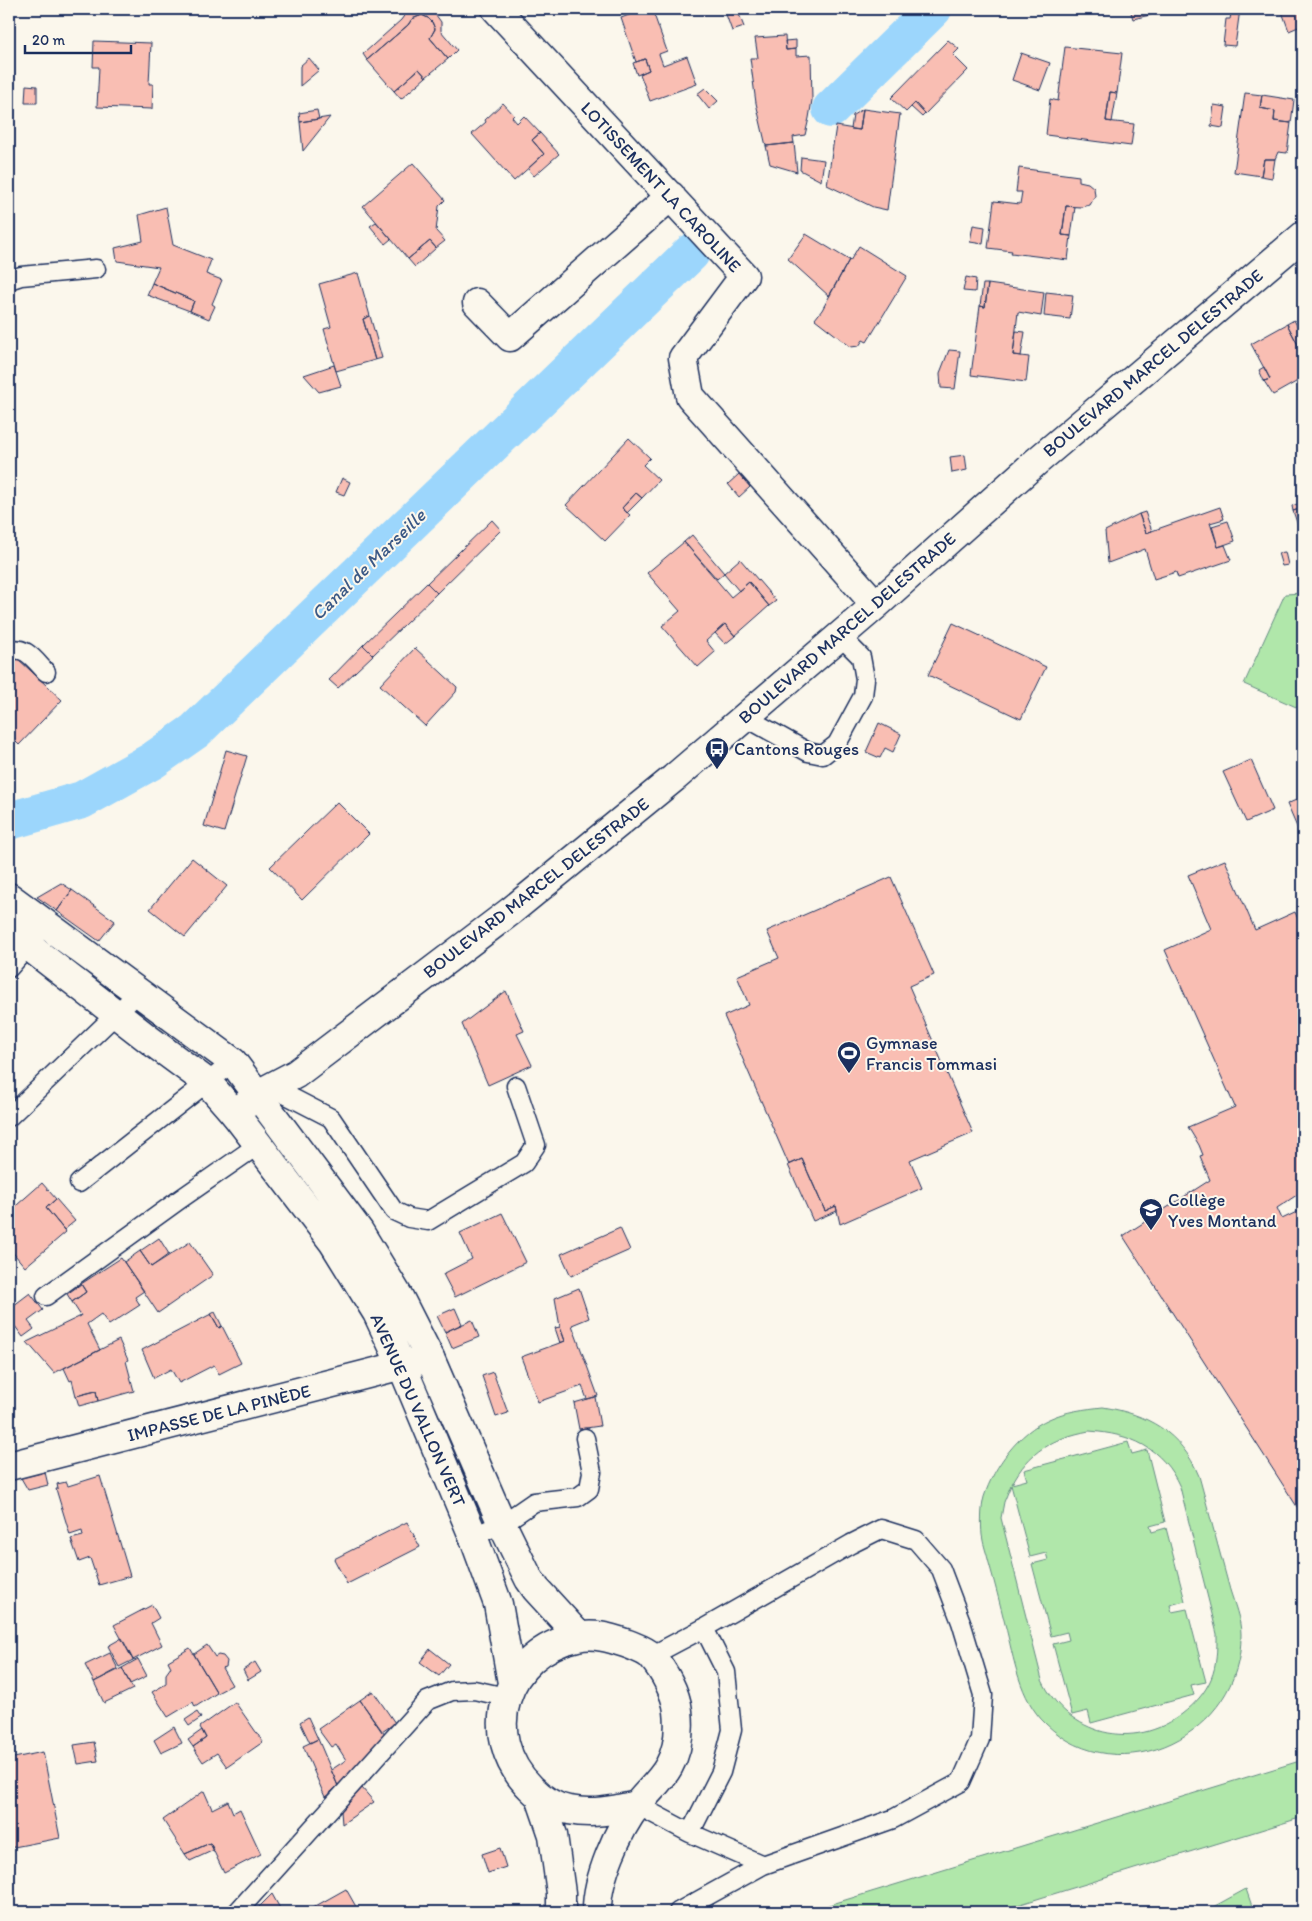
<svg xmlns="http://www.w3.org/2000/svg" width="1312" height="1921" font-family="Itim,sans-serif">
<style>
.green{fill:#b0e7aa;stroke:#668b84;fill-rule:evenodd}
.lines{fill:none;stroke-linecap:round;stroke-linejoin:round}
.canal{stroke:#9cd6fc;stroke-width:38}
.building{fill:#f9beb3;stroke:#1b2f5e}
.lane-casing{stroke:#1b2f5e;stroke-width:21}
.street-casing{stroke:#1b2f5e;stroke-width:31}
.secondary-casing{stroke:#1b2f5e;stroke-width:31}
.lane{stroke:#fbf7ec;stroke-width:18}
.street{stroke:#fbf7ec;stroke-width:28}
.secondary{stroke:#fbf7ec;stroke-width:28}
.labels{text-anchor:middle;stroke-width:4;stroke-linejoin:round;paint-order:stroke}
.street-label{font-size:18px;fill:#1b2f5e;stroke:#fbf7ec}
.poi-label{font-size:18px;fill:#1b2f5e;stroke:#fbf7ec;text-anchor:start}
.water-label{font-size:19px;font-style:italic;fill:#3b5986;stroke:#fbf7ec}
</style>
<rect width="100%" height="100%" fill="#fbf7ec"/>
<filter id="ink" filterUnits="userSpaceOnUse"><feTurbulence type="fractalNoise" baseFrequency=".02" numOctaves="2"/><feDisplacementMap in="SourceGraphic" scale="10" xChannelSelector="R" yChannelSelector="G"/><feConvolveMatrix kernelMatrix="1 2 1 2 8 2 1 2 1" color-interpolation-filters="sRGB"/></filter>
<g filter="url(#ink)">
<!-- green -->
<path class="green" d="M1303,593V710L1244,684L1285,594Z
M1103,1407C1147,1414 1181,1432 1199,1476C1209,1514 1220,1552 1230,1590C1234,1603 1241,1620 1241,1634C1243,1733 1120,1795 1046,1724C1019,1699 1014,1658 1005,1624C1000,1604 995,1584 989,1563C987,1554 983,1544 982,1535C981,1524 981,1508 984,1497C994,1466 1019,1432 1049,1419C1066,1411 1085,1409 1103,1407ZM1089,1431C1131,1434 1162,1447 1180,1487L1217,1634C1217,1649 1217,1665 1211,1679C1205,1693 1195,1704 1182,1714C1133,1752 1068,1735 1042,1680L1001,1518L1004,1502L1011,1485L1030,1557L1046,1553L1048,1560L1032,1564L1051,1636L1067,1632L1069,1640L1053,1644L1072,1715L1088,1711L1091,1723L1194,1695L1191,1685L1206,1682L1187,1609L1172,1612L1170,1605L1185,1601L1166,1528L1152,1532L1150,1526L1165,1522L1147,1450L1132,1454L1128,1442L1024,1470L1027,1480L1012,1484C1029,1451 1053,1438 1089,1431Z
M1303,1760V1817L995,1912H806Z
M1246,1889L1254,1912H1204Z"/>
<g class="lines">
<!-- canal -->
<path class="canal" d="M831,109L933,9
M9,821L82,800L152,761L195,731L691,253"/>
</g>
<!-- building -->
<path class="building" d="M413,9H427L433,11L441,22V31L457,50L448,59L430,38L435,29L432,22L428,18L422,15L412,19L408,25L367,60L363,54L401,20L406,13Z
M645,9H652L667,51L659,54L663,65L687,56L697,84L650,101L640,74L649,70L645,59L636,62L621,18Z
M724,9H737L744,27L732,31Z
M739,9H764L742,13Z
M1130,9H1175L1133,19Z
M1232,9H1240L1235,46L1223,45L1226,19H1230Z
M1281,9H1303V25L1289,31Z
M422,15L428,18L432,22L435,29L430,38L448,59L426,77L419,69L394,91L367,60L408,25L412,19Z
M785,36L786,50L796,49V56L811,55L812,100L809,118L805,135L793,137L794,143L766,146L756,103L750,58H758L755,38Z
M796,40V49L786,50L785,41Z
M948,40L959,49L953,55L968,70L925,114L915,103L906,112L891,98Z
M94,41L151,43L149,84H153L152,109L97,107L99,67H93Z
M1065,47L1122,53L1117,93L1110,92L1106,121L1134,124L1131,146L1046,135L1050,99L1058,101Z
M1021,53L1050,63L1040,90L1012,80Z
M309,58L319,70L300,86V66Z
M645,59L649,70L637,75L633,63Z
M419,69L426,77L401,99L394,91Z
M26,85L37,86V103H25Z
M705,88L718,101L709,109L697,94Z
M1110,92L1117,93L1112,122L1106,121Z
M1245,93L1262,95L1260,108L1275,111L1274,121L1291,123L1287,153L1278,152L1275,159H1264L1261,176L1234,172Z
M1262,95L1294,100L1291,123L1274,121L1275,111L1260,108Z
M503,103L514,115L512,117L517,123L524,116L540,133L532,140L544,154L514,181L472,134L486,122L485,120Z
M915,103L925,114L922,117L911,107Z
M1214,105L1226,107L1223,128L1211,126Z
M863,109L900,114L887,210L873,207L827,185L836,126L860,130Z
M863,109L860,130L851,129L853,115Z
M317,110L319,119L300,122L299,113Z
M330,117L303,151L300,122Z
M540,133L559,154L534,176L528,169L544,154L532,140Z
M794,143L797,172L770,164L766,146Z
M801,157L824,160L821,181L800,170Z
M1264,159H1275L1272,178L1261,176Z
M413,163L445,200L439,206L436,231L445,241L436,248L430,241L408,259L363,206Z
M1019,168L1079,176V181L1088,183L1094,188L1095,196L1090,205L1081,207L1066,206L1062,235L1071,236L1068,260L1011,253L1012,251L988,248L994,201L1020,204L1022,192H1016Z
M1066,206L1075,207L1071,236L1062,235Z
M166,207L173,245L211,260L206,274L222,280L212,304L215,306L209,319L190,311L194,301L152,283L159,267L117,261L115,248L143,241L139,215Z
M376,222L391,239L385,244L370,226Z
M973,225L985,227L983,244L970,242Z
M806,234L849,260L829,296L788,259Z
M430,241L436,248L415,267L408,259Z
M859,246L907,276L867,342L863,340L859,346L851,347L815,319L822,310L849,260L850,261Z
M358,273L370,316L363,319L375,360L336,371L324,329L331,327L319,284Z
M966,277L976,279L975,292L963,291Z
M152,283L194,301L190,311L147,295Z
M983,284H988L985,307L980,306Z
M988,284L1044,292L1041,316L1018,312L1013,355L1029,357L1026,382L971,375L980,306L985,307Z
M1046,292L1073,295L1070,319L1044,316Z
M370,316L382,358L375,360L363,319Z
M1294,320L1303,337V354L1287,324Z
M1287,324L1303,354V378L1273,395L1264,381L1270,379L1251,344Z
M1016,331L1025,332L1021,356L1013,355Z
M949,350L960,351L955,389L941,388L940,373Z
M334,365L341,386L319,392L304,375Z
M1264,367L1270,379L1264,381L1259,370Z
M629,438L650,458L643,465L659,480L642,498L636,493L622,508L630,515L605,541L566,505Z
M965,455L967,470L952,473L950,457Z
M739,474L750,487L739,497L728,484Z
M342,478L350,482L344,495L336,492Z
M636,493L642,498L627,513L622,508Z
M1303,502V508L1293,511L1292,506Z
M1220,507L1224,519L1210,523L1218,547L1225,545L1231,560L1178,578L1176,572L1154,579L1145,549L1108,563L1105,531L1139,514L1146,533Z
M1303,508V540L1293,511Z
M1145,512L1152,531L1146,533L1139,514Z
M492,520L501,530L437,593L427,583Z
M1228,521L1235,541L1218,547L1212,526Z
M692,535L724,573L717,579L684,542Z
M684,542L731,597L749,582L769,606L735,636L725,624L706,641L715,652L698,667L662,626L680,611L647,573Z
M1285,552L1288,565L1282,566L1278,553Z
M740,559L776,601L769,606L749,582L739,591L724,573Z
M427,583L437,593L373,655L363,645Z
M953,623L1046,667L1021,719L928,675Z
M725,624L735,636L725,644L715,633Z
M363,645L373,655L338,688L329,680Z
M415,648L457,687L456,692L425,726L380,685Z
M16,657L62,700L19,745L9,735V665Z
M879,723L901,734L893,752L885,748L880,758L866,752Z
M226,750L247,756L224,832L204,826Z
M1251,760L1273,810L1246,822L1223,772Z
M1303,797V841L1287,804Z
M337,802L369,834L302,900L270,867Z
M192,858L227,886L185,937L150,909Z
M1225,860L1255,930L1295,912L1303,931V1191L1277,1208L1282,1219L1303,1209V1516L1123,1236L1210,1180L1200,1156L1203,1155L1199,1145L1188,1127L1235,1107L1165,950L1211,929L1188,875Z
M891,877L934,975L909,986L973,1133L910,1160L922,1188L840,1224L836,1206L825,1211L802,1159L789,1165L724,1016L749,1005L737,976L779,958L767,931Z
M61,883L72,890L57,911L37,897Z
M72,890L115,921L99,941L57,911Z
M506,991L524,1031L517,1034L532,1065L488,1085L462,1024Z
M802,1159L825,1211L836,1206L837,1211L813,1221L788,1165Z
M42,1183L56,1199L46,1208L66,1232L25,1267L10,1249L9,1250V1212Z
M56,1199L75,1221L64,1230L46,1208Z
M502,1213L526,1262L455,1297L443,1274L472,1259L460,1233Z
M620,1228L630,1250L571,1276L561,1254Z
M159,1238L169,1254L151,1267L140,1251Z
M190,1242L213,1275L158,1313L124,1262L140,1251L151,1267Z
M121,1258L144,1291L135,1297L140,1305L109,1325L101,1314L87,1324L100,1350L54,1373L27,1342L81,1316L72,1302L86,1292L81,1284Z
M81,1284L86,1292L72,1302L67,1294Z
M579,1288L589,1318L572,1325L598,1396L587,1399L582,1386L538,1402L521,1357L565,1341L560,1327L555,1298Z
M30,1293L43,1310L28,1321L34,1329L23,1337L9,1318V1309Z
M455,1308L462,1324L445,1332L437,1316Z
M215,1312L222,1326L219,1328L211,1314Z
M211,1314L219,1328L222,1326L241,1363L219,1374L214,1365L179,1383L171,1369L154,1378L142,1350Z
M472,1320L479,1337L452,1348L445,1332Z
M560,1327L565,1341L560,1343L555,1328Z
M119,1340L128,1360L126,1361L134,1391L98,1401L96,1391L76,1396L72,1380L70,1381L64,1368Z
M493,1372L508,1413L496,1417L482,1376Z
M96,1391L98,1401L79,1406L76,1396Z
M595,1397L600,1426L579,1429L574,1403Z
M9,1402L16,1430L9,1432Z
M45,1472L48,1485L28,1490L21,1478Z
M100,1476L130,1576L99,1585L90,1558L79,1562L71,1539L83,1536L82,1531L70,1535L56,1489H58L57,1484L66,1482L68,1486Z
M407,1522L420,1547L347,1584L334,1559Z
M152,1605L159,1618L151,1623L162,1645L133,1660L114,1625Z
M122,1638L133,1660L119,1667L108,1646Z
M207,1645L215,1657L218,1655L223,1656L227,1661L226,1667L222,1668L232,1685L217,1693L194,1654Z
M190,1648L217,1693L195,1707L193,1702L168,1717L152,1692L166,1684V1674L171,1667L168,1661Z
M430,1649L449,1664L439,1676L420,1662Z
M110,1653L118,1669L94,1682L85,1665Z
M138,1659L147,1676L130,1684L122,1668Z
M255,1662L261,1672L248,1680L243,1670Z
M122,1668L133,1689L104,1703L94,1682Z
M373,1691L395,1723L382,1732L360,1700Z
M360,1700L385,1735L338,1786L331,1770L346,1760L336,1744L331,1747L318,1729Z
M235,1702L263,1742L227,1767L217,1753L203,1762L193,1747L206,1738L200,1727Z
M197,1712L201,1718L189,1726L185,1720Z
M308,1717L318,1739L310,1743L300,1722Z
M174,1727L182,1743L161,1753L154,1740Z
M202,1730L206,1738L193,1747L188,1740Z
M318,1739L338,1786L325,1797L303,1746Z
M94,1742L98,1761L78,1764L74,1745Z
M43,1752L60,1838L9,1848V1759Z
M362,1788L374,1802L342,1824L341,1811Z
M204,1791L212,1809L228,1801L233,1813L240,1809L261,1854L224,1873L210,1843L185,1854L163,1820Z
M210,1843L214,1850L190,1861L185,1854Z
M500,1848L506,1867L488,1873L482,1854Z
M346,1889L359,1912H305Z
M272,1894L282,1912H254Z"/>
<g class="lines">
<!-- lane casing -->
<g class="lane-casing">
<path id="lane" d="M9,280L21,276L96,269
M9,651C25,644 36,662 46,672
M745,717L808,752L823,755L837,744L863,696L865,679L861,657L840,636
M9,968L35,938
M273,1088L331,1118L394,1211L409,1218L428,1221L524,1163L536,1145L516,1086
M9,1117L138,993
M79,1183L233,1062
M46,1296L179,1200L258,1145
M473,1536L502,1524L534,1502L578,1497L589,1489L592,1472L585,1438
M651,1656L704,1628L851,1544L881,1529L916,1540L941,1569L961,1622L983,1695L980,1739L961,1782L893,1819L763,1865L678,1912
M637,1805L690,1833L721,1772L732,1730L726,1672L704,1628
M690,1833L763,1865
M237,1912L427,1701L452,1691L474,1690L506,1697"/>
</g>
<!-- street casing -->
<g class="street-casing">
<path id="street" d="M496,9L744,276L683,358L690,396L876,605
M477,303L510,337L671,196
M235,1114L258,1094L296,1074L511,911L674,778L876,605L1036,462L1303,236
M9,1466L430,1358"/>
</g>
<!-- secondary casing -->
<g class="secondary-casing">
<path id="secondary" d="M9,897L233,1062L359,1231L399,1297L430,1358L502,1524L529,1579L536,1589L579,1636
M9,931L151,1041L208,1083L235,1114L333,1242L377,1313L402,1366L473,1536L498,1604L512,1683
M540,1797L553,1835L561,1893V1912
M597,1912C596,1880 618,1829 638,1804C647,1792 661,1781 669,1766C678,1750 680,1729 678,1711C676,1693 664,1671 652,1657C647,1651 633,1646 625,1643C610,1638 594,1633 577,1637C505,1652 477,1735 531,1788C541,1798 555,1808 569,1810C593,1815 614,1810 637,1805"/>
</g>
<!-- lane -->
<use href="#lane" class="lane"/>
<!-- street -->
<use href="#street" class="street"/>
<!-- secondary -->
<use href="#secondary" class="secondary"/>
</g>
</g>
<!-- icons -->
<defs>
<g id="bus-pin" transform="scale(1.25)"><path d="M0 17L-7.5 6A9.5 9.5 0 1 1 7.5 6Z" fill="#1b2f5e" stroke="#fbf7ec"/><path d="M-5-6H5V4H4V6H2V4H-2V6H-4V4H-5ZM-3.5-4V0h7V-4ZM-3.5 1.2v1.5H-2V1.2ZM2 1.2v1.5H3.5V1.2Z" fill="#fff"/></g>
<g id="stadium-pin" transform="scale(1.25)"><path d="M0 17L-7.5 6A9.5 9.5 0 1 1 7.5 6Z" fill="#1b2f5e" stroke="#fbf7ec"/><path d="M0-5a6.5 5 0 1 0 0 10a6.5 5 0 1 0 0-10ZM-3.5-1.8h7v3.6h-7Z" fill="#fff"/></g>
<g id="school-pin" transform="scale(1.25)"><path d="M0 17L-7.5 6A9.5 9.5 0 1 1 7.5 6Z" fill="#1b2f5e" stroke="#fbf7ec"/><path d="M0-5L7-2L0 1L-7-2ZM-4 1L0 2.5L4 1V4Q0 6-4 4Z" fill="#fff"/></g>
</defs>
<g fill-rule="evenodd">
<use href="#bus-pin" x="717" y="749"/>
<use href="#stadium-pin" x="849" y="1053"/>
<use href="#school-pin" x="1151" y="1210"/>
</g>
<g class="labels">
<!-- street labels -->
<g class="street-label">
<text transform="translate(661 187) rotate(47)" y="6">LOTISSEMENT LA CAROLINE</text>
<text transform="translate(1153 363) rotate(-40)" y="6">BOULEVARD MARCEL DELESTRADE</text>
<text transform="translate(847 628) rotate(-41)" y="6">BOULEVARD MARCEL DELESTRADE</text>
<text transform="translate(536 888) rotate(-38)" y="6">BOULEVARD MARCEL DELESTRADE</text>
<text transform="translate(418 1410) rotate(66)" y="6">AVENUE DU VALLON VERT</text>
<text transform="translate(219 1413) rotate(-14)" y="6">IMPASSE DE LA PINÈDE</text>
</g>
<!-- poi labels -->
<g class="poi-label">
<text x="734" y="755">Cantons Rouges</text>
<text x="866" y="1049">Gymnase<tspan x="866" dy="21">Francis Tommasi</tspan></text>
<text x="1168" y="1206">Collège<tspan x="1168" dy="21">Yves Montand</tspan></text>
</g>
<!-- water labels -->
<g class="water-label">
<text transform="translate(368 564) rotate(-44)" y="7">Canal de Marseille</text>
</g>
</g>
<!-- margin -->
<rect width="1312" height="1921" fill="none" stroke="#fbf7ec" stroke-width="30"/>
<rect x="15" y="15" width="1282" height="1891" fill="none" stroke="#1b2f5e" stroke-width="2" filter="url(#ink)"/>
<!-- scale -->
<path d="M25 45v8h106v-8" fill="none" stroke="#1b2f5e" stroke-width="2.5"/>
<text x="32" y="45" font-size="15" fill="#1b2f5e" stroke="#fbf7ec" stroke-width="4" paint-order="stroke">20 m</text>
</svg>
